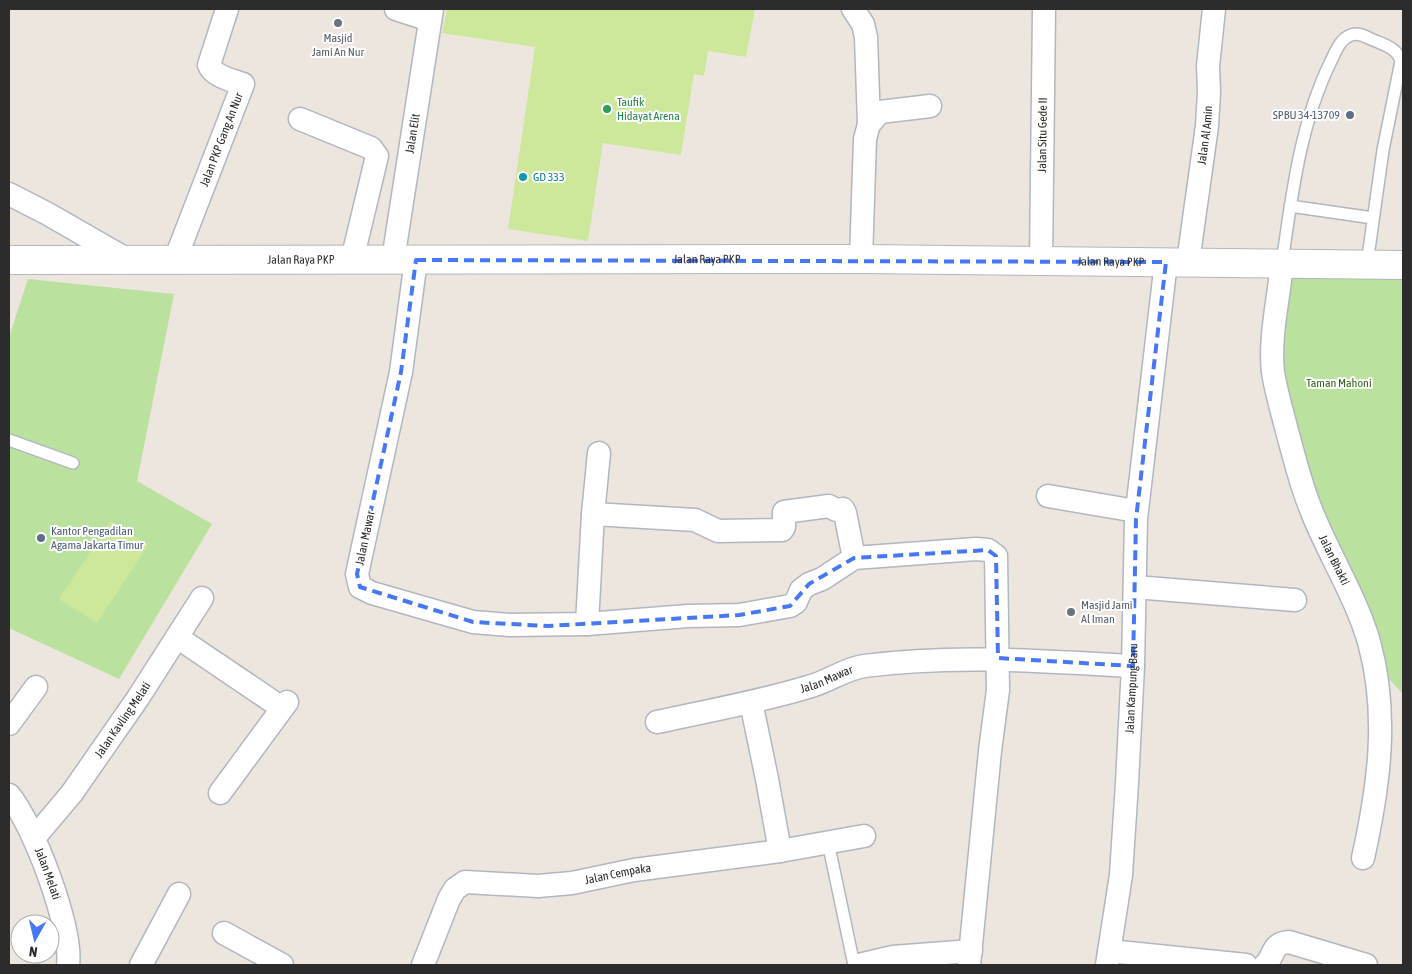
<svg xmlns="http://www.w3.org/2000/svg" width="1412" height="974" font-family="'Asap Condensed',sans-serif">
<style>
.green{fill:#bbe19e}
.pitch{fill:#cee89b}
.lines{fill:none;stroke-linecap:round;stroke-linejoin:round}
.lane-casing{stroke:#b2b6bf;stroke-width:14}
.street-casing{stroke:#b2b6bf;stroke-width:25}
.secondary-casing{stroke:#b2b6bf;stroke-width:30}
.lane{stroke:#fff;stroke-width:11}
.street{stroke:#fff;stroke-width:22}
.secondary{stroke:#fff;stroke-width:28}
.marked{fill:none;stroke:#4777f2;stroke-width:4;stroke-dasharray:10 6;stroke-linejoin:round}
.worship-dot{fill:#6b7280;stroke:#fff;stroke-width:2}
.leisure-dot{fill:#2e9e5b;stroke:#fff;stroke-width:2}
.service-dot{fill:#5c6f8a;stroke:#fff;stroke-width:2}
.culture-dot{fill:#0f9aa8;stroke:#fff;stroke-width:2}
.labels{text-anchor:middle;stroke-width:4;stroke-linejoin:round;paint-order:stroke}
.worship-label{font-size:12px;fill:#5b616d;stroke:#fff}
.leisure-label{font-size:12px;fill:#27864d;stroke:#fff;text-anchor:start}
.service-label{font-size:12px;fill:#4e5e75;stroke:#fff;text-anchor:end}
.street-label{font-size:12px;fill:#2c2c2c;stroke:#fff}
.culture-label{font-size:12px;fill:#0d838f;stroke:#fff;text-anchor:start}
.park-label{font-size:12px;fill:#34671e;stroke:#fff}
</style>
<rect width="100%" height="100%" fill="#ede6df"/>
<!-- green -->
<path class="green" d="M1278,274L1403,275V694L1376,665L1272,418Z
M28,279L174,294L137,481L212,524L119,679L9,628V337Z"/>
<!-- pitch -->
<path class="pitch" d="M447,9H755L746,57L708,51L704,76L694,74L681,155L603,143L588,241L508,229L535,47L442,33Z
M111,521L148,545L97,623L59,599Z"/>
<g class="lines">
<!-- lane casing -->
<g class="lane-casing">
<path id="lane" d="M1290,206L1373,218
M1282,263C1292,194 1300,124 1331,61C1336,51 1340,39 1351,35C1359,32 1366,37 1373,40C1385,45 1397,48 1401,61L1383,150L1367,264
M9,440L73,463
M828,842L854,965"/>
</g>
<!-- street casing -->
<g class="street-casing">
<g id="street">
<path d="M396,9L430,20"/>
<path d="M853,9L863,24L866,37L869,124"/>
<path d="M300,119L371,148L377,156L352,260"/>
<path d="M9,194L48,214L128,260"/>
<path d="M861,259L865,139L869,124L880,112L930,106"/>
<path id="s1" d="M175,260L243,84C232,80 214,77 209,65L227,9"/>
<path id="s2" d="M393,260L432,9"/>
<path d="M416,260L401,372L357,574L360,587L372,593L473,622L510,625L587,624L688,616L739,615L790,606L796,602L801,590L809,584L822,579L854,558L976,549L988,550L996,556L998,690L990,751L969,965"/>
<path id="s3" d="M1041,261L1044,9"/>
<path id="s4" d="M1188,262L1207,126L1209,92L1208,66L1214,9"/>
<path id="s5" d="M1282,263C1279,298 1269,337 1273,372C1276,392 1282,411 1287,431C1294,456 1300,482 1310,507C1327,552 1355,594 1369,642C1389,714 1379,786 1363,858"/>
<path d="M1048,496L1136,511"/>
<path d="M593,514L695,520L718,531L782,530L784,527V512L829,506L836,510L843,509L845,513L854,558"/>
<path d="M1135,587L1295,600"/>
<path d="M587,624L593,514L599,453"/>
<path d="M177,637L282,708"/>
<path d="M751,702L767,779L780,851"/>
<path id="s6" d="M657,722C707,711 759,702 808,687C828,682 844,669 864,666C955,654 1042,661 1133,666"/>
<path d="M9,724L36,687"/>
<path d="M220,793L287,702"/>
<path id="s7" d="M9,795C33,823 73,929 68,965"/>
<path id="s8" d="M34,838L72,793L138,698L202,598"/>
<path d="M224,933L282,965"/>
<path d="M1109,951L1246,965"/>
<path d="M141,965L179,894"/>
<path id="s9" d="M423,965L449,899L455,889L465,882L538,886L572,883L634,870L780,851L864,836"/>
<path d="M859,965L893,957L971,951"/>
<path id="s10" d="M1107,965L1121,875L1127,783L1133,666L1136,519L1166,262"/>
<path d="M1265,965C1275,956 1271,943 1289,942L1366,965"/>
</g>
</g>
<!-- secondary casing -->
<g class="secondary-casing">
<g id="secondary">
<path id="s11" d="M9,260L861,259L1403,265"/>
</g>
</g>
<!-- lane -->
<use href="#lane" class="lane"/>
<!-- street -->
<use href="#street" class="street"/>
<!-- secondary -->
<use href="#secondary" class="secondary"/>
</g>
<!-- marked area -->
<path class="marked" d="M416,260L1166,262L1136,519L1133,666L998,658L996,556L988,550L854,558L809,584L790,606L739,615L547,626L473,622L360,587L357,574L401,372Z"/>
<!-- markers -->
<g class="worship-dot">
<circle cx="338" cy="23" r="5"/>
<circle cx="1071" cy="612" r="5"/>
</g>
<circle class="leisure-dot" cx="607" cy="109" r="5"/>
<g class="service-dot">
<circle cx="1350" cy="115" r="5"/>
<circle cx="41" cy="538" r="5"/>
</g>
<circle class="culture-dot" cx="523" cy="177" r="5"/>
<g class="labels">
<!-- worship labels -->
<g class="worship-label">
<text x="338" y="42">Masjid<tspan x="338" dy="14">Jami An Nur</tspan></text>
<text x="1081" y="609" text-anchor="start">Masjid Jami<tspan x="1081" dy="14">Al Iman</tspan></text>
</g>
<!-- leisure labels -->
<g class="leisure-label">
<text x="617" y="106">Taufik<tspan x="617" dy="14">Hidayat Arena</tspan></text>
</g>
<!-- service labels -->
<g class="service-label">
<text x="1340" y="119">SPBU 34-13709</text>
<text x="51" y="535" text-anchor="start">Kantor Pengadilan<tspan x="51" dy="14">Agama Jakarta Timur</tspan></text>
</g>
<!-- street labels -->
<g class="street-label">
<text dy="4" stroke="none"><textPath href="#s2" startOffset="128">Jalan Elit</textPath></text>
<text dy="4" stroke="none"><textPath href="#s3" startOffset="126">Jalan Situ Gede II</textPath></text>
<text dy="4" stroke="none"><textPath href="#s4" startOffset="128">Jalan Al Amin</textPath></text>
<text dy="4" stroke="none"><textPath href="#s1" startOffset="129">Jalan PKP Gang An Nur</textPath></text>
<text dy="4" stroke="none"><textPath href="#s11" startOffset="698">Jalan Raya PKP</textPath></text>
<text dy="4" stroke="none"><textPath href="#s11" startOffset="292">Jalan Raya PKP</textPath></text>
<text dy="4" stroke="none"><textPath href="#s11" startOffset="1102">Jalan Raya PKP</textPath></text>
<text transform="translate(365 538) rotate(-78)" y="4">Jalan Mawar</text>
<text dy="4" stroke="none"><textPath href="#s5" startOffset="308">Jalan Bhakti</textPath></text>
<text dy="4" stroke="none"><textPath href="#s6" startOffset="175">Jalan Mawar</textPath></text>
<text dy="4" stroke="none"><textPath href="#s10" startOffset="278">Jalan Kampung Baru</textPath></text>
<text dy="4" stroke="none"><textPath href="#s8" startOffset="148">Jalan Kavling Melati</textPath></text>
<text dy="4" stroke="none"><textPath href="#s7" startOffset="88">Jalan Melati</textPath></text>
<text dy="4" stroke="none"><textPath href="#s9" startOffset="249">Jalan Cempaka</textPath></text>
</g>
<!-- culture labels -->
<g class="culture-label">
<text x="533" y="181">GD 333</text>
</g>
<!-- park labels -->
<g class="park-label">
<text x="1339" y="387">Taman Mahoni</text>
</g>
</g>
<!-- border -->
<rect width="1412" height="974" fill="none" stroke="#2c2c2c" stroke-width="20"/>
<!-- north arrow -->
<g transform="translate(35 939) rotate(188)"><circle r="24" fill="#ffffff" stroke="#ababab"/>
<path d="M0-4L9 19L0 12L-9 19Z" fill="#4777f2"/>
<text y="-8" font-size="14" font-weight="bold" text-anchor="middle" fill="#2c2c2c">N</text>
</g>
</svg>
